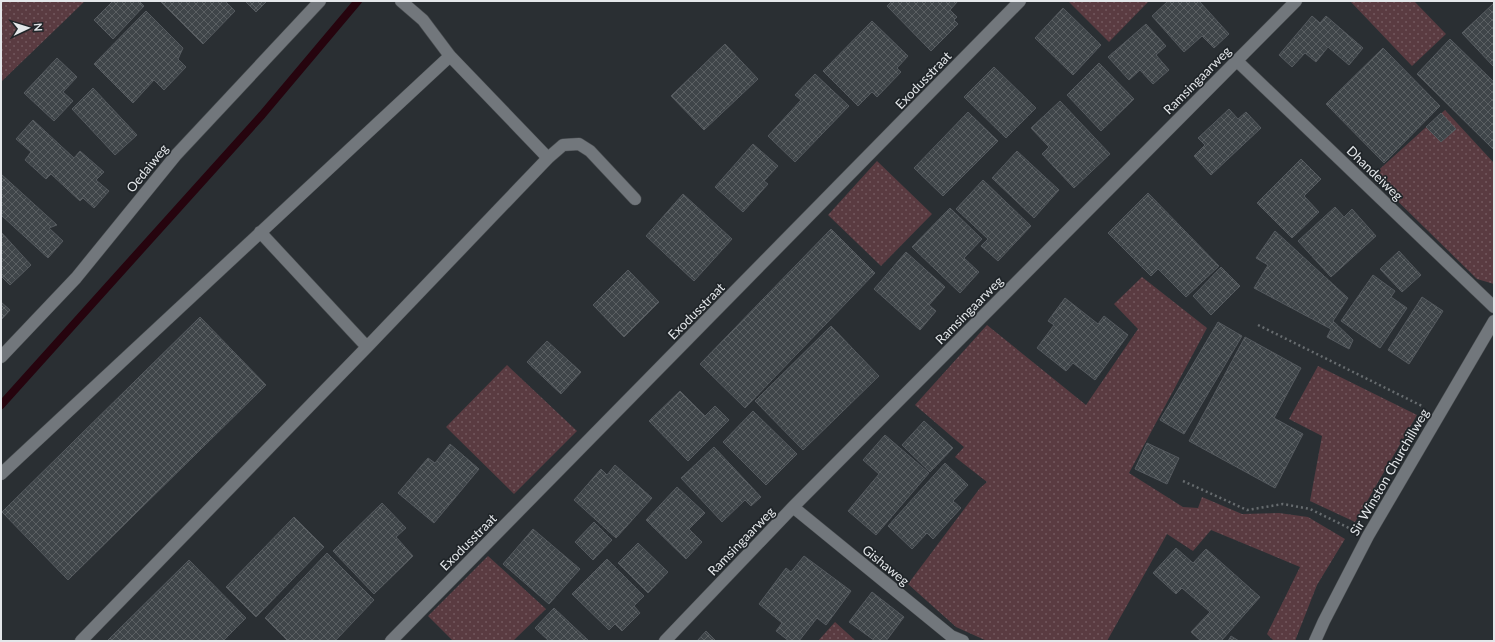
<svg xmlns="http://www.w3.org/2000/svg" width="1495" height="642" font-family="Lato,sans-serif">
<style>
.grass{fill:url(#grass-dots)}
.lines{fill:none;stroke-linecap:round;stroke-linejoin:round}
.stream{stroke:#26040e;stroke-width:8}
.building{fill:url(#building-cross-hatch);stroke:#555a5f}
.minor-casing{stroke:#494d50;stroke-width:13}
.path{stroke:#676c6f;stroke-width:2.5;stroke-dasharray:2 3;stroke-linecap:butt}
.minor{stroke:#72777c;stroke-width:12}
.labels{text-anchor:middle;stroke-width:3.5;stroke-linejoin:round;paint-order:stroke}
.street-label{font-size:13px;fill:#e4e7ea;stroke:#202529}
</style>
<defs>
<pattern id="grass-dots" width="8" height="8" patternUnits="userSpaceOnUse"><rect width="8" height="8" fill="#5a3b41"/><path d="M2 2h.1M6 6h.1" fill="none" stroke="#72575d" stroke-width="1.8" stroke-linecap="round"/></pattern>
<pattern id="building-cross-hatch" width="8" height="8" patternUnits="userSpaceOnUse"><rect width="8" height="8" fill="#3f4549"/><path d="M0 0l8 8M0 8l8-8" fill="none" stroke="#5b6063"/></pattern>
</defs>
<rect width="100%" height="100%" fill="#2a2f33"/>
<!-- grass -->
<path class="grass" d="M1,1H85L1,82Z
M1068,1H1149L1109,42Z
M1350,1H1414L1446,34L1412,66Z
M1445,110L1494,163V284L1477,279L1372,176Z
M877,161L932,214L881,266L828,215Z
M1142,277L1207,328L1129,473L1183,507L1198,508L1202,497L1242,514L1279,513L1308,517L1345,539L1317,585L1295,641H1274L1267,634L1300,567L1211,530L1193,551L1167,534L1107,641H987L956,627L908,584L980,488L987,482L955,457L964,447L915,405L987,325L1086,405L1138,329L1114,304Z
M507,365L577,431L514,494L446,427Z
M1318,366L1417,415L1355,522L1310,501L1322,436L1289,419Z
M488,556L546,609L513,641H453L428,616Z
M835,622L856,641H818Z"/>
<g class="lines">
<!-- stream -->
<path class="stream" d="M1,405L262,115L358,1"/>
</g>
<!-- building -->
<path class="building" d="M113,1H139L144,6L113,39L94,20Z
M160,1H225L235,11L203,44Z
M245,1H267L256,12Z
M892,1H958L950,10L957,17L954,20L958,24L931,51L887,6Z
M1168,1H1199L1229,34L1214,48L1202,36L1184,52L1152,16Z
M1494,3V67L1462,33Z
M1063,8L1101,45L1073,75L1035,38Z
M146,11L183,48L178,59L186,67L164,90L154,80L133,103L94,64Z
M1312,16L1320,23L1326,16L1363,48L1349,65L1328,47L1316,62L1305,53L1292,67L1279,55Z
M872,21L908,56L897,68L901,72L877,97L872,92L858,106L823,71Z
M1146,24L1166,46L1156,55L1169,70L1153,84L1140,70L1129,80L1108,57Z
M1450,39L1494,82V150L1417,74Z
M725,44L758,79L704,130L671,96Z
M1383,48L1440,106L1384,163L1326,104Z
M57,58L77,77L63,92L73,101L54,121L24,93Z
M1099,63L1134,99L1101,131L1067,95Z
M994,67L1036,108L1006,138L964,97Z
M815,74L849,106L795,162L768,136L801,100L795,95Z
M93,88L137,135L115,155L72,109Z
M1060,101L1110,154L1074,188L1042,154L1049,147L1031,128Z
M1229,109L1238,119L1246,112L1261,128L1211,175L1194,156L1205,145L1198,138Z
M968,112L998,141L943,196L914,168Z
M1441,113L1456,129L1441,142L1426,127Z
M33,120L74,158L80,151L104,172L96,180L109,191L94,208L83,198L80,201L51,174L46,179L25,160L31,152L16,139Z
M753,144L778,166L764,181L768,184L743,212L715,187Z
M1017,151L1059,190L1034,218L992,178Z
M1301,159L1321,179L1304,196L1319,212L1292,238L1257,203Z
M1,174L57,225L49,228L63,241L48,258L1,215Z
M983,180L1031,226L998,261L981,246L988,239L956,209Z
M1148,193L1219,266L1186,297L1158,269L1151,276L1108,233Z
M683,194L732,239L694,281L646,236Z
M1335,207L1344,217L1352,209L1376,236L1331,277L1298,241Z
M950,208L982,239L964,258L979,272L960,293L912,247Z
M831,229L875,273L745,408L700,364Z
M1275,231L1348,298L1333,321L1353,340L1349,349L1327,337L1331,329L1254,288L1268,265L1256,258Z
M1,232L31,265L10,285L1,276Z
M1399,251L1421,275L1402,292L1380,269Z
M906,252L945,287L929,305L936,311L920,330L874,289Z
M1221,267L1240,286L1211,315L1193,296Z
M628,270L659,302L624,337L593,305Z
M1373,275L1395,291L1391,297L1407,308L1380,348L1341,321Z
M1422,297L1443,311L1409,364L1388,350Z
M1065,298L1098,324L1104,316L1128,335L1095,380L1073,363L1066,371L1037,348L1054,325L1048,321Z
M1,302L10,310L1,320Z
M200,317L266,385L68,580L2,512Z
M1218,322L1242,336L1184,434L1160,420Z
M831,326L879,376L803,450L755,401Z
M1245,337L1301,368L1274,418L1303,434L1275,488L1189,441Z
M547,341L581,372L561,394L527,362Z
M680,391L705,416L715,406L729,420L688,461L649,421Z
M753,411L797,454L766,485L723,442Z
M924,421L953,448L930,472L902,445Z
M885,435L929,473L876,535L848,511L879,474L863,460Z
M1147,443L1179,458L1167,484L1135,469Z
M450,444L479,469L434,523L398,493L428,458L435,463Z
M714,447L761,497L751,506L745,500L722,522L681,478Z
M945,463L968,485L953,501L961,508L933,539L927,533L912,549L888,526Z
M615,465L652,498L616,538L574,500L601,469L607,475Z
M677,487L705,513L689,529L702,542L686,559L646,520Z
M382,503L406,528L396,537L413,556L374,594L333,551Z
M294,517L324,547L256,617L226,587Z
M594,522L612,540L593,560L575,542Z
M533,529L580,569L549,604L503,564Z
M638,543L668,572L648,593L618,563Z
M1176,548L1193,563L1206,549L1260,597L1221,641H1201L1191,632L1210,612L1182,588L1176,594L1153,573Z
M327,553L374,600L335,641H288L265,618Z
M804,556L851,591L826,625L817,618L799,641H789L776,631L782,623L759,604L786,568L791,572Z
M607,559L644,596L634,606L640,613L622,631L615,624L609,630L572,594Z
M189,560L246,618L223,641H107Z
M872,592L904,617L886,641H875L849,622Z
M554,608L589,641H549L535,628Z
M706,631L716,641H697Z
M1231,636L1239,641H1228Z"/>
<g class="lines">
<!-- minor casing -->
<g class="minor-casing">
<path id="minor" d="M401,1L423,20L450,56L548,158
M1236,60L1494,307
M260,232L367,347
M1,357L76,278L176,155L320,1
M1,474L450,56
M793,507L951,636L963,641
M81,641L367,347L548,158L563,145L579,144L590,151L635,199
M391,641L1020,1
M665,641L793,507L1296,1
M1315,641L1324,621L1368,536L1494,321"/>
</g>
<!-- path -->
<path class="path" d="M1258,325L1422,406
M1183,481L1247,510L1283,504L1310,509L1351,529"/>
<!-- minor -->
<use href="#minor" class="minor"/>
</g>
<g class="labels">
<!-- street labels -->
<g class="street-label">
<text transform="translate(923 80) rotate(-46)" y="5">Exodusstraat</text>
<text transform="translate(1197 80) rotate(-45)" y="5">Ramsingaarweg</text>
<text transform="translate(147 168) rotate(-51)" y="5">Oedaiweg</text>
<text transform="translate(1375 173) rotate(44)" y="5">Dhandeiweg</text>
<text transform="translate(969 310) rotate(-45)" y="5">Ramsingaarweg</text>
<text transform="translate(696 311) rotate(-45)" y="5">Exodusstraat</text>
<text transform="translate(1389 472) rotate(-60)" y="5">Sir Winston Churchillweg</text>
<text transform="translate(741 541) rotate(-46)" y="5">Ramsingaarweg</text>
<text transform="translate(468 542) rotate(-45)" y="5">Exodusstraat</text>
<text transform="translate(886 565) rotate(39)" y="5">Gishaweg</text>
</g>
</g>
<!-- border -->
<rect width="1495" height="642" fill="none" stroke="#e4e7ea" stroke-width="4"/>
<!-- north arrow -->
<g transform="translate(28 28) rotate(86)" stroke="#202529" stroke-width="3" paint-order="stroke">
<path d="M0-3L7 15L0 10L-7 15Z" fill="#e4e7ea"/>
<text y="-6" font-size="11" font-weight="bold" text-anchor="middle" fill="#e4e7ea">N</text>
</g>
</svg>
